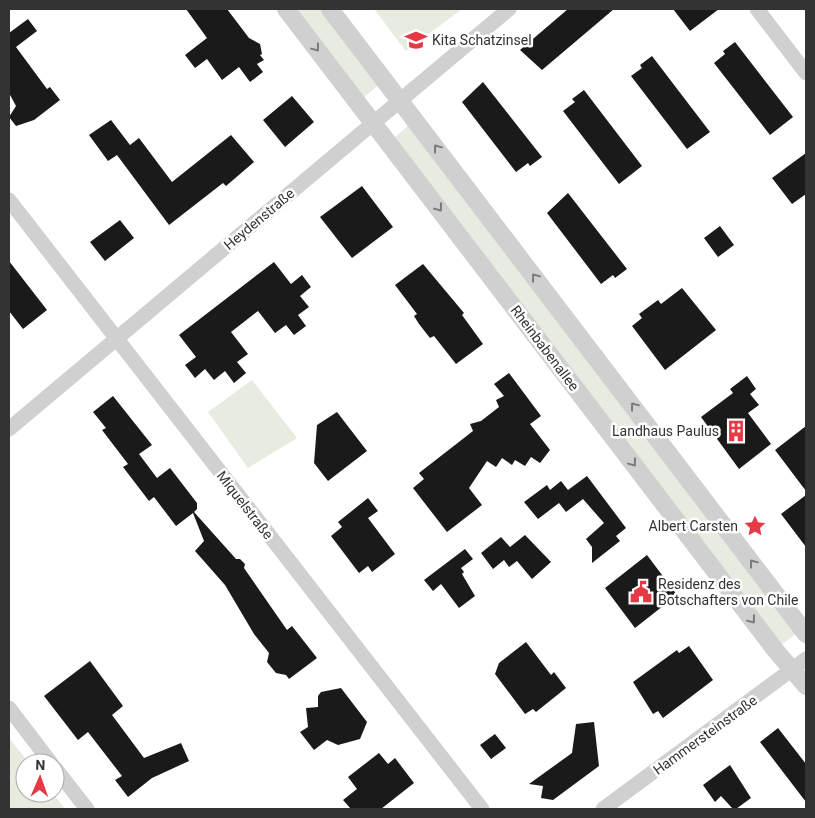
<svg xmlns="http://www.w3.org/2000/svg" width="815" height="818" font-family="Roboto,sans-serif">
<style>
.green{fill:#e6ecdf}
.building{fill:#1a1a1a}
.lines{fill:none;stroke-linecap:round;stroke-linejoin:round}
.minor{stroke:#d0d0d0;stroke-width:15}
.tertiary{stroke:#d0d0d0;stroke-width:18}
.oneway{stroke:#7a7a7a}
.labels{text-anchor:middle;stroke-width:5;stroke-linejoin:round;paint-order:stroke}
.poi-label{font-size:14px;fill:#333;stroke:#fff;text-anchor:start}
.street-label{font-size:14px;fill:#333;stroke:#fff}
</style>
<rect width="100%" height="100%" fill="#fff"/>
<!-- green -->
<path class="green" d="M295,9H322L380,84L363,98Z
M374,9H462L406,51Z
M410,124L796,634L781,645L394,138Z
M252,380L297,438L248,468L208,412Z
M9,738L29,763H25V793H53L65,809H9Z"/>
<!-- building -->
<path class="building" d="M186,9H227L249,38L260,44L262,54L260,55L264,60L257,64L263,72L250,82L239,67L222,80L207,59L195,68L185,55L207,38Z
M568,9H614L542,70L520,50Z
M673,9H719L690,31Z
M28,19L37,31L16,47L47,89L50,87L60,100L34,120L16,126L9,117L16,106L9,93V33Z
M735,42L793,117L770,135L714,63L725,54L723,51Z
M652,56L710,132L687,149L631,76L642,68L640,65Z
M483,82L542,157L530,166L528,163L516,172L462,102Z
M584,90L642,166L619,184L563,111L575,102L572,99Z
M292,96L314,122L285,147L263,120Z
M111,120L130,145L139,138L172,182L231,135L254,162L226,186L223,183L169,225L117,155L108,161L89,135Z
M806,153V194L792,204L772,178Z
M362,186L393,227L352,258L320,217Z
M568,193L627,269L615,278L613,275L601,284L547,213Z
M120,220L134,238L105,261L90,242Z
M720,226L734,245L718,257L704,238Z
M9,261L47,310L23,329L9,311Z
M274,262L291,284L302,275L311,287L300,296L309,307L298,315L306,326L294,335L286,325L275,333L258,311L231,332L248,354L237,362L246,373L234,383L225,371L214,380L205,369L195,378L185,365L196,357L179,335Z
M423,264L464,313L462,315L483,344L456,364L434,336L430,338L419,324L414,316L417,314L395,285Z
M682,288L716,330L665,370L632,326L642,318L639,314L658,300L661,304Z
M509,373L541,416L530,424L550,450L540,463L531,457L525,466L515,460L512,465L502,458L496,467L487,461L469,488L482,505L447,532L413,488L424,479L419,473L473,431L470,424L481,421L499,407L496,400L504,396L494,384Z
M747,376L756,389L750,394L759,405L748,413L771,444L739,469L701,417L733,393L730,389Z
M113,396L152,445L139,454L157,478L170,468L197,503V509L194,512L236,559H240L245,564L244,568L287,630L292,626L317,658L289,679L286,675L276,673L267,662L269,653L254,634L225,585L195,551L204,541L193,513L176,526L154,497L149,501L123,467L128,464L102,430L106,428L93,412Z
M337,412L367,451L328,481L314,463L317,425Z
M806,426V491L775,450Z
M587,476L626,528L616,536L620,541L592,563V547L586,539L604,523L583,499L566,512L559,503L538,519L524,502L547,485L550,490L561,481L568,490Z
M806,495V547L781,514Z
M368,498L378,511L368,518L395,554L372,572L368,566L359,573L331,536L342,527L338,522Z
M525,535L551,562L532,579L517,561L509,567L504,560L493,569L481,553L501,537L510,547Z
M465,549L473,559L461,568L464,572L462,574L475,596L459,608L441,584L433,591L424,580Z
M647,555L677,595L635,628L605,588Z
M526,642L551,675L554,672L566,688L536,712L533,709L525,714L495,674L499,663Z
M689,646L713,680L663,718L658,711L653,714L633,682L677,650L679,653Z
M90,661L123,706L112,715L144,758L181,743L189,761L152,778L128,797L115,780L122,776L88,732L78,740L44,696Z
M341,688L367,722L360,739L338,745L327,740L314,750L300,732L308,727L306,708L318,707V696L321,692Z
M594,722L599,766L553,800L541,798L543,786L529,784L572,753L576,724Z
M778,728L806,764V802L760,742Z
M495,734L506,748L491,759L480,745Z
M379,753L388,764L395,758L414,783L381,809H351L343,800L357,789L348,777Z
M730,765L751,798L736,809H733L721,796L715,802L703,785Z"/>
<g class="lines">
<!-- minor -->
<path class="minor" d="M757,9L806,73
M9,200L482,809
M9,429L509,9
M9,708L51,763
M55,768L87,809
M603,809L806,659"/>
<!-- tertiary -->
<path class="tertiary" d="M286,9L776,651L806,686
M330,9L806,634"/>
</g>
<!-- one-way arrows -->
<defs><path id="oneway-chevron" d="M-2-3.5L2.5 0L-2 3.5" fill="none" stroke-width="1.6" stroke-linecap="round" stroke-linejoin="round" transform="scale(1.25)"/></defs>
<g class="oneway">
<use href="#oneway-chevron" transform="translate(316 48) rotate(53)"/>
<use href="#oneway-chevron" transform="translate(437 148) rotate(-127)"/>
<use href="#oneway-chevron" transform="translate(439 208) rotate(53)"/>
<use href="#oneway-chevron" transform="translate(535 277) rotate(-127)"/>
<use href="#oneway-chevron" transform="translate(634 406) rotate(-127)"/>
<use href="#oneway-chevron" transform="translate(633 463) rotate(53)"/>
<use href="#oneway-chevron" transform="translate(753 563) rotate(-127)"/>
<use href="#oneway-chevron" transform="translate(752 620) rotate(53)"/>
</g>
<!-- icons -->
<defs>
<g id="school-bare" transform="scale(1.725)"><path d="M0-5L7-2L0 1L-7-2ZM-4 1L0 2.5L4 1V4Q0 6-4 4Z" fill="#e63946" stroke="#fff" stroke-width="2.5" paint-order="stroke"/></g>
<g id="building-bare" transform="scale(1.725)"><path d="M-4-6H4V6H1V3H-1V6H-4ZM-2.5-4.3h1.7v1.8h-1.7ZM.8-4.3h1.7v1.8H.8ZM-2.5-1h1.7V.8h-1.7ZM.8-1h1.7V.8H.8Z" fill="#e63946" stroke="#fff" stroke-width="2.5" paint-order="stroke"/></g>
<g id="sight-bare" transform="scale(1.725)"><path d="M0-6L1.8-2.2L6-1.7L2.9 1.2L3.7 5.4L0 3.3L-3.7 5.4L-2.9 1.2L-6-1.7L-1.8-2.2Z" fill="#e63946" stroke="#fff" stroke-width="2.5" paint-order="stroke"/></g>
<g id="civic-bare" transform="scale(1.725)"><path d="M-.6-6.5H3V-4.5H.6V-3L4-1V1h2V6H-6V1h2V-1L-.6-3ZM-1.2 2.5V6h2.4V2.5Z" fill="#e63946" stroke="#fff" stroke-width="2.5" paint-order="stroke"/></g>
</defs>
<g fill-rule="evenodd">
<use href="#school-bare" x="416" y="40"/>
<use href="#building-bare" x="736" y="431"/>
<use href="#sight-bare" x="755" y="526"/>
<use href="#civic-bare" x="641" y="592"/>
</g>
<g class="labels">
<!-- poi labels -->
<g class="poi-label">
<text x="432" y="45">Kita Schatzinsel</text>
<text x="719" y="436" text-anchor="end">Landhaus Paulus</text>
<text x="738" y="531" text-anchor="end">Albert Carsten</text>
<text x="658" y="589">Residenz des<tspan x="658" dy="16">Botschafters von Chile</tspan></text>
</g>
<!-- street labels -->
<g class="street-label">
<text transform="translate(259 219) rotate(-40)" y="5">Heydenstraße</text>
<text transform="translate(545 348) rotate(53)" y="5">Rheinbabenallee</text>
<text transform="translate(245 505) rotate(52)" y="5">Miquelstraße</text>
<text transform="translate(705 735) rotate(-36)" y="5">Hammersteinstraße</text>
</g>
</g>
<!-- border -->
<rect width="815" height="818" fill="none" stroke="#333333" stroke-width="20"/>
<!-- north arrow -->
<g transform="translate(40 778) rotate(2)"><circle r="24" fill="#ffffff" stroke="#adadad"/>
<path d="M0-4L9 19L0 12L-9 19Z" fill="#e63946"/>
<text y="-8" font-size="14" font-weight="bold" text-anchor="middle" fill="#333333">N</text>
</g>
</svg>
